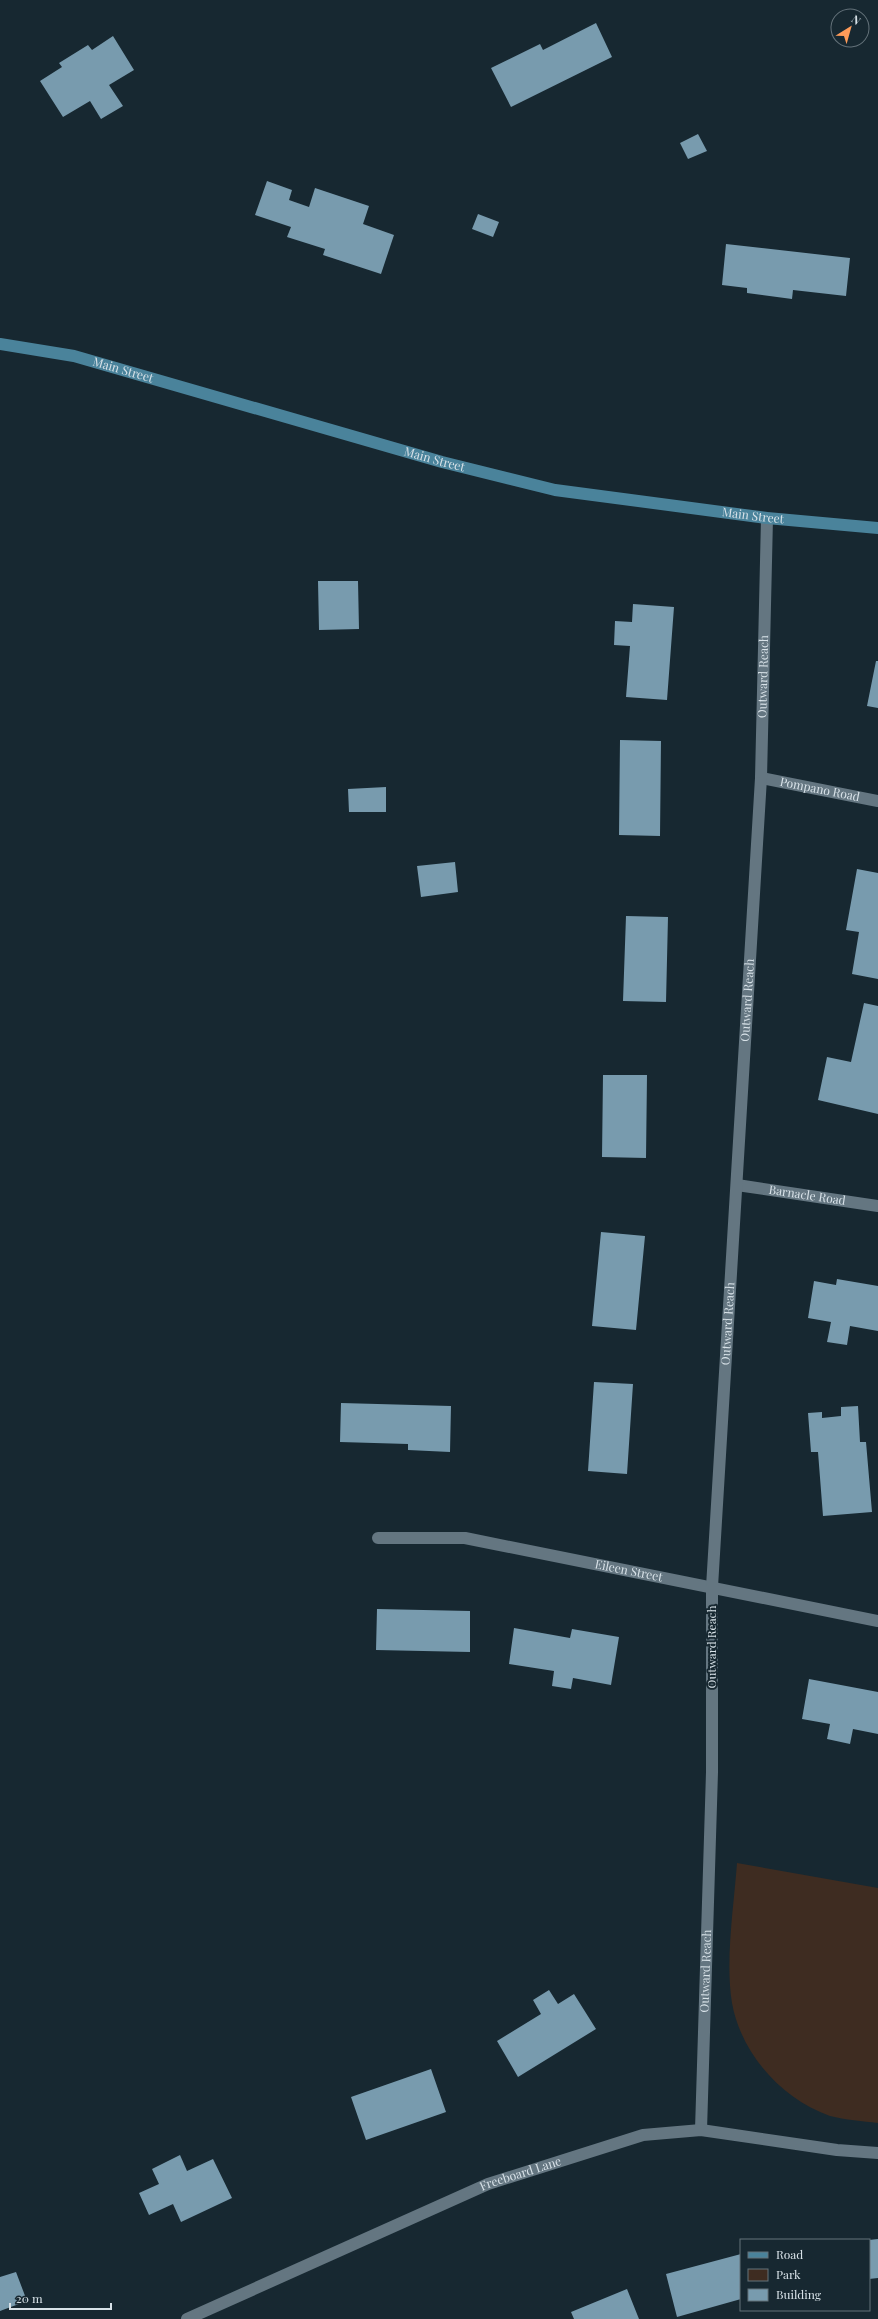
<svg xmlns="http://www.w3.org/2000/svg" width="878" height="2319" font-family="'Playfair Display',serif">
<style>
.green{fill:#3e2c21}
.building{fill:#789bae}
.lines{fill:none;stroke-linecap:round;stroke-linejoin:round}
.street{stroke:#647681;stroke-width:12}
.secondary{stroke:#4a839b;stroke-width:12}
.labels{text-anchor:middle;stroke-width:4;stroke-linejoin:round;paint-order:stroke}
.street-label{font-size:12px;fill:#d8e2e8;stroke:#172831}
</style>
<rect width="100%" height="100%" fill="#172831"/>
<!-- green -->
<path class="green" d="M737,1863L878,1888V2123C863,2121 845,2120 830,2116C781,2099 741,2053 732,2003C725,1961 734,1905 737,1863Z"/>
<!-- building -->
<path class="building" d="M596,23L612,57L511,107L491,68L540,44L543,50Z
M113,36L134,70L109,85L123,106L101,119L90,101L63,117L40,81L62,67L59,63L88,45L92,50Z
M698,134L707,151L688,159L680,143Z
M267,181L292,190L289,200L309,207L315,188L369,206L363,224L394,235L381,274L323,255L325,249L287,237L291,227L255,215Z
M478,214L499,222L493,237L472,229Z
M726,244L850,258L846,296L793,290L792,299L747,293V288L722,285Z
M318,581H358L359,629L319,630Z
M633,604L674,607L667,700L626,697L630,646L614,645L615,621L632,622Z
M876,661H878V708L867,706Z
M620,740L661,741L660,836L619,835Z
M386,787V812H349L348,789Z
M455,862L458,892L421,897L417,866Z
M857,869L878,873V979L852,974L859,932L846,930Z
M626,916L668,917L666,1002L623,1001Z
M864,1003L878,1006V1114L818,1100L827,1057L851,1062Z
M603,1075H647L646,1158L602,1157Z
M601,1232L645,1236L636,1330L592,1326Z
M837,1279L878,1286V1331L850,1326L847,1345L827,1342L831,1322L808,1318L814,1281L836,1285Z
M594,1382L633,1384L627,1474L588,1471Z
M341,1403L451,1406L450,1452L408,1450V1444L340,1442Z
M858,1406L860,1442H866L872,1512L823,1516L818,1452H811L808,1413L822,1412V1418L841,1416V1407Z
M377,1609L470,1611V1652L376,1650Z
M514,1628L570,1638L572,1629L619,1637L611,1685L573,1678L571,1689L552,1686L554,1671L509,1664Z
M809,1679L878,1692V1734L853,1729L850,1744L827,1739L830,1724L802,1719Z
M549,1990L558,2004L574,1994L596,2029L518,2077L497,2041L541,2014L533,2000Z
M431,2069L446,2112L366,2140L351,2097Z
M180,2155L187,2171L213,2159L232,2198L181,2222L173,2204L149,2215L139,2193L159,2184L152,2169Z
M878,2239V2278L869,2279V2240Z
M741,2254V2299L677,2317L666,2274Z
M16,2272L27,2301L0,2311V2277Z
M627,2289L639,2319H574L571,2312Z"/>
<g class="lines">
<!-- street -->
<g class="street">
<path id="s1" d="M761,778L878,801"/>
<path id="s2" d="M737,1185L878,1206"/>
<path id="s3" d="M378,1538H465L878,1621"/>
<path id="s4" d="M701,2130L712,1772V1587L761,778L767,518"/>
<path id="s5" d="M187,2319L488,2184L643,2135L701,2130L837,2150L878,2153"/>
</g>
<!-- secondary -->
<path class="secondary" id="s6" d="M0,344L74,356L442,462L555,490L767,518L878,528"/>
</g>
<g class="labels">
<!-- street labels -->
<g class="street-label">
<text dy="4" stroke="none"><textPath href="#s6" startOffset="126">Main Street</textPath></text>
<text dy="4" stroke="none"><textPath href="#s6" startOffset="450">Main Street</textPath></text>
<text dy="4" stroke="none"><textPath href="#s6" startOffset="774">Main Street</textPath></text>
<text dy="4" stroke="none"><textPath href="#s4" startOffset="1455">Outward Reach</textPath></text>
<text dy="4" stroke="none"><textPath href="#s1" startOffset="60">Pompano Road</textPath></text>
<text dy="4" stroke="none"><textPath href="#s4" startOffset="1131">Outward Reach</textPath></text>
<text dy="4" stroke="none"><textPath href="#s2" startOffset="71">Barnacle Road</textPath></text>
<text dy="4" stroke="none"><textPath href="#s4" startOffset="807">Outward Reach</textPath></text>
<text dy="4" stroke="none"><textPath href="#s3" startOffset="254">Eileen Street</textPath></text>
<text transform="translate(712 1647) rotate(-90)" y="4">Outward Reach</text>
<text dy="4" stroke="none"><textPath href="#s4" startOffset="159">Outward Reach</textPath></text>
<text dy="4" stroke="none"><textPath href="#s5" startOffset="364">Freeboard Lane</textPath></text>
</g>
</g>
<!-- legend -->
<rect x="740" y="2239" width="130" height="72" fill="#172831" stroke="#64727a"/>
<rect x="748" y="2252" width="20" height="6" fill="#4a839b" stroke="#64727a"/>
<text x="776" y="2259" font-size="12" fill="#d8e2e8">Road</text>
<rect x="748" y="2269" width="20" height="12" fill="#3e2c21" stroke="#64727a"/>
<text x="776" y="2279" font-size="12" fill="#d8e2e8">Park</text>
<rect x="748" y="2289" width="20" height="12" fill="#789bae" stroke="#64727a"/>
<text x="776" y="2299" font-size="12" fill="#d8e2e8">Building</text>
<!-- north arrow -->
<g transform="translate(850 28) rotate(37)"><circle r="19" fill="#172831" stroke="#64727a"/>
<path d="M0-3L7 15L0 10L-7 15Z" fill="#fe9b59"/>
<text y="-6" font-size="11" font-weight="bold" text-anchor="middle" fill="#d8e2e8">N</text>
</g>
<!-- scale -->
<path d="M10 2303v6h101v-6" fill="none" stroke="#d8e2e8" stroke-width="2"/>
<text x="16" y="2303" font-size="12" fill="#d8e2e8" stroke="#172831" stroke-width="3" paint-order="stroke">20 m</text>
</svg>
